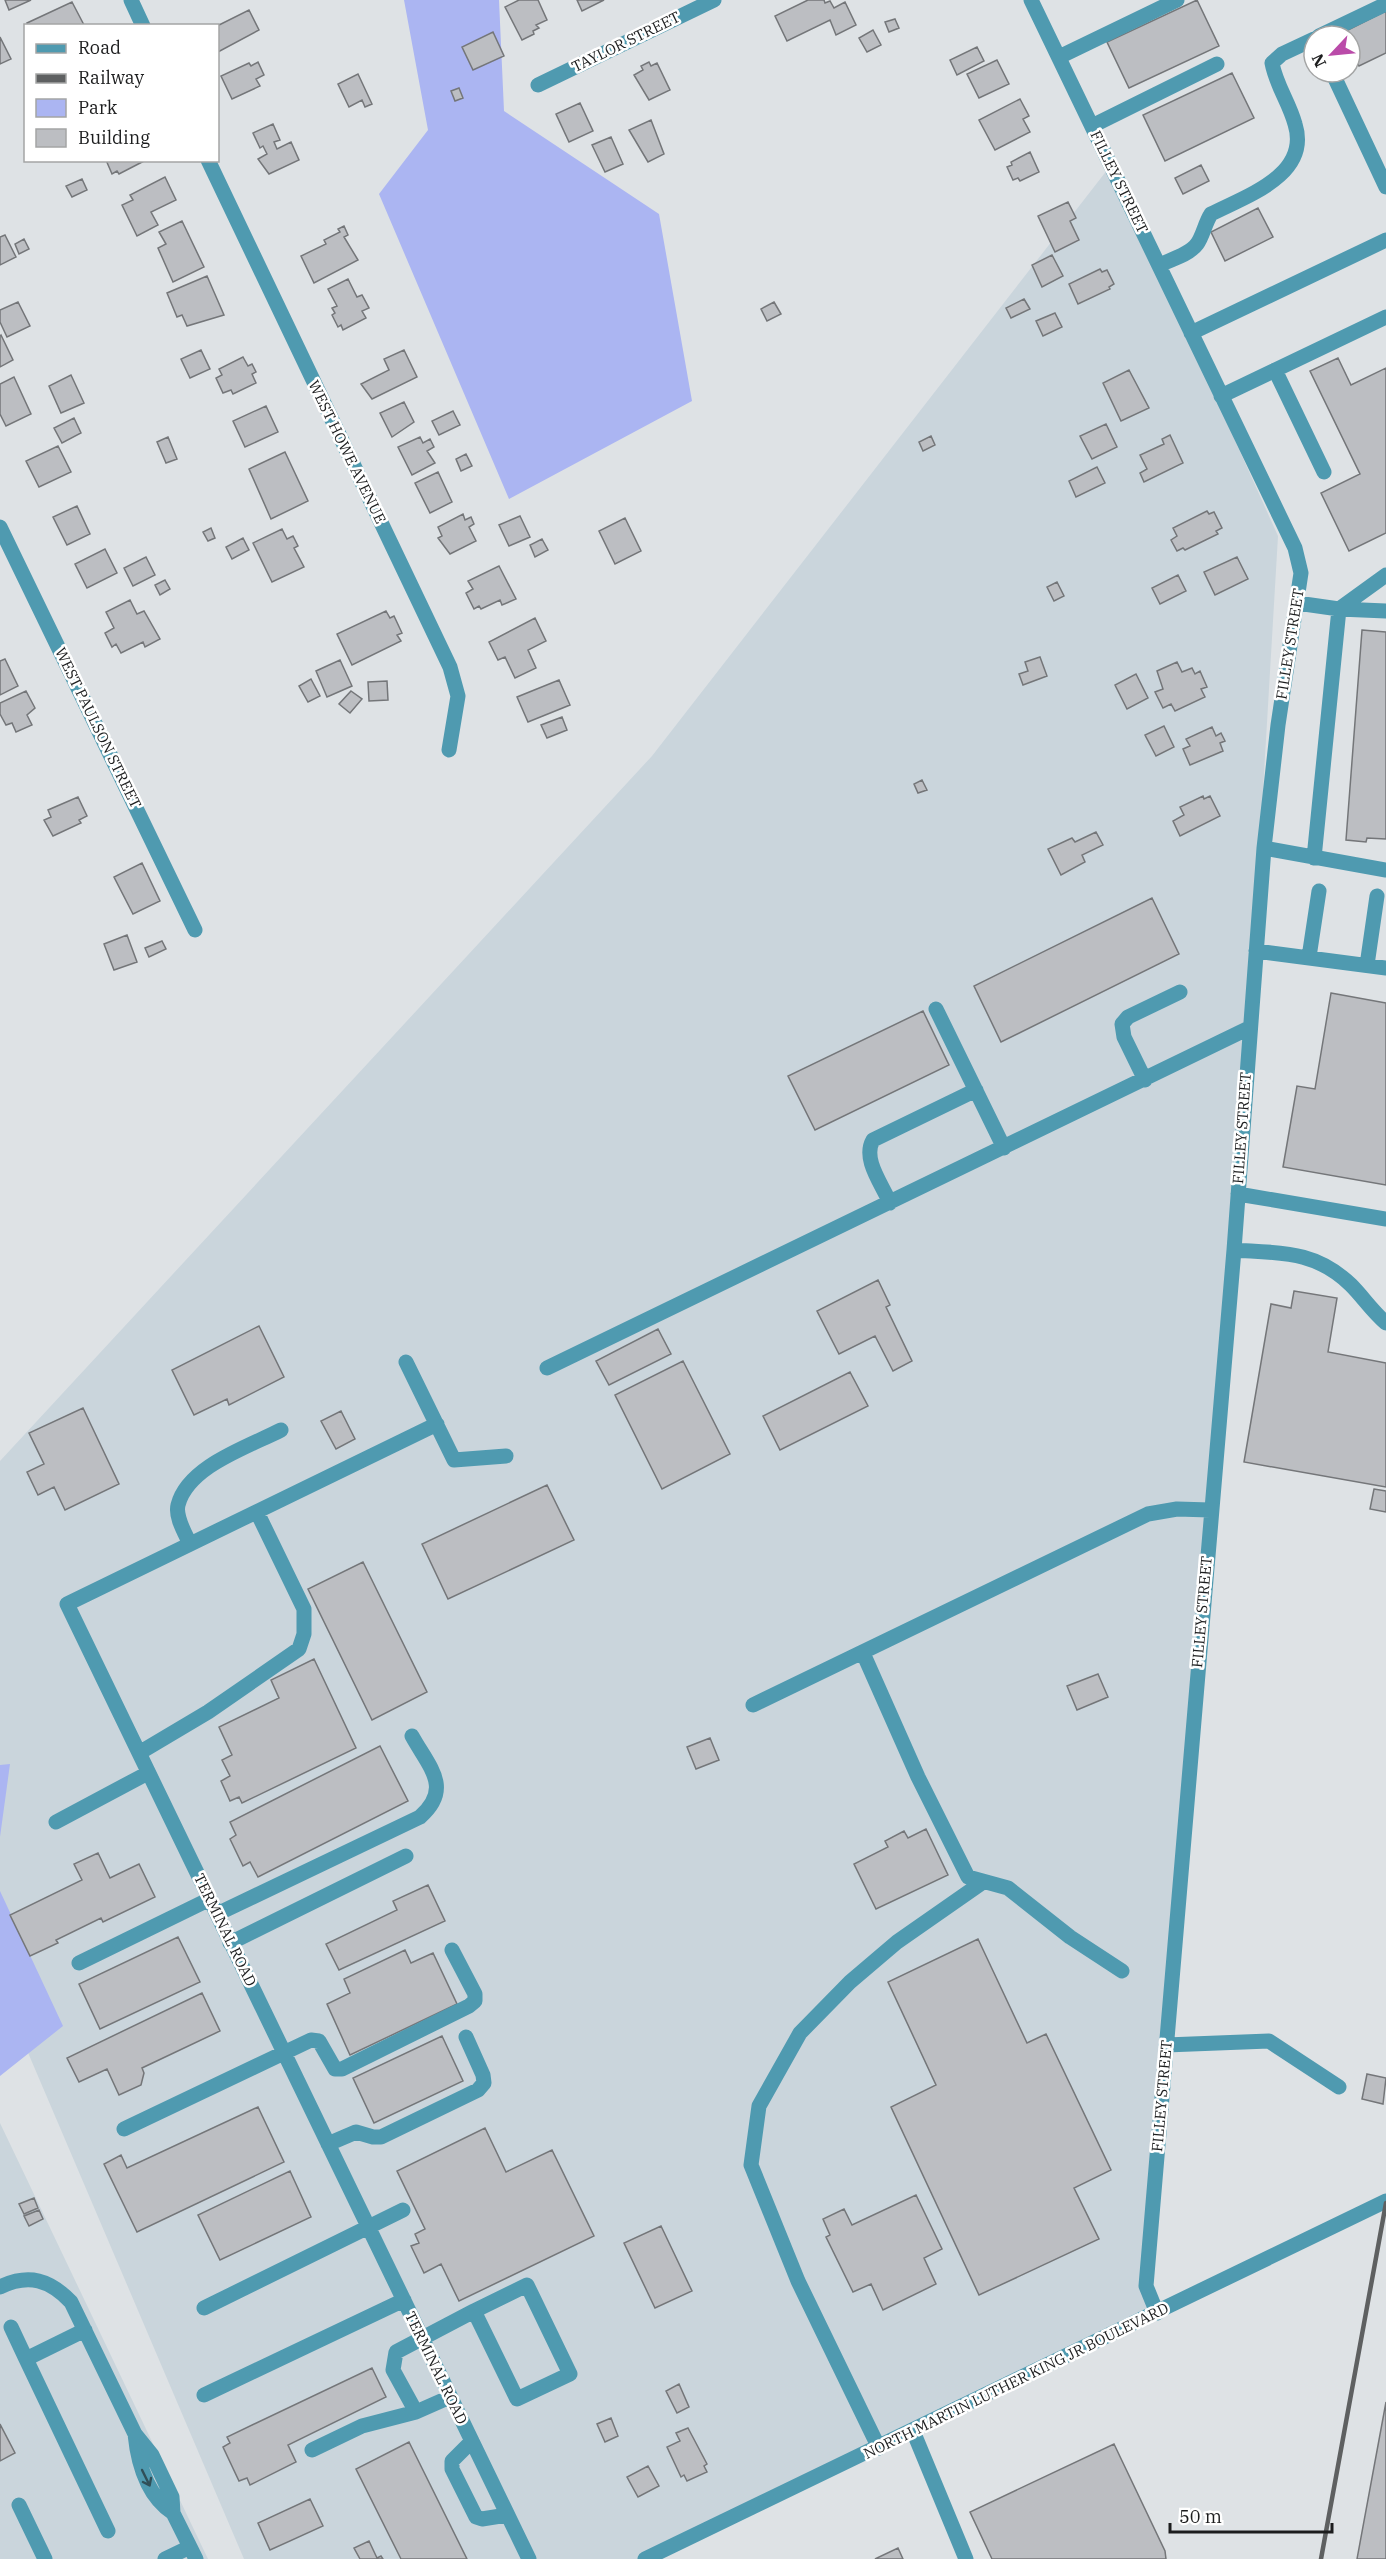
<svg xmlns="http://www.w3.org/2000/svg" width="1386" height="2559" font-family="'IBM Plex Serif',serif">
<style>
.built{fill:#cad5dc}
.green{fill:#abb5f2}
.building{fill:#bcbec2;stroke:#747679;stroke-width:1.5}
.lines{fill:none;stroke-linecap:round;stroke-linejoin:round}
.minor{stroke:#4f9ab0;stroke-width:15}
.rail{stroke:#5e6061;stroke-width:4.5}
.oneway{stroke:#304f58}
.labels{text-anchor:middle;stroke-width:5;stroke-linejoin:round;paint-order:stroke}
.street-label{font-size:15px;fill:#1c1d1e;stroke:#fff}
</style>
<rect width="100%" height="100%" fill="#dee2e5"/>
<!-- built -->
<path class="built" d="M1111,165L1278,536L1249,1028L1146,2286L1157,2313L639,2559H244L0,1987V1461L652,756Z
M0,2123L208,2559H0Z"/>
<!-- green -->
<path class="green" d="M404,0H499L504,111L659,214L692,401L509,499L379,194L428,130Z
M10,1764L0,1837V1765Z
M0,1891L63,2026L0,2076Z"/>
<!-- building -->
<path class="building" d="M5,0H31L9,10Z
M519,0H538L547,20L536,25L539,28L533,31L534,34L522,40L505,7Z
M577,0H604L582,11Z
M808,0H824L825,3L830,1L834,8L845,2L856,25L836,35L830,20L787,41L775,16Z
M1197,0L1219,46L1129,88L1107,42Z
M72,2L84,25L28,26L27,23Z
M249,10L259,30L218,52L217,26Z
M1386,11V53L1359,66L1350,48V36H1344L1342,33Z
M895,19L899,28L889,32L885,22Z
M873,30L881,45L867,52L859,38Z
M493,32L504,56L473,70L462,47Z
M0,37L11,59L0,64Z
M977,47L984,61L957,75L950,60Z
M997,60L1009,84L979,98L967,74Z
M258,62L264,75L256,79L260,86L232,99L221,76L249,63L251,66Z
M649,62L651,66L657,63L670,90L649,100L634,75L643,70L641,66Z
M1232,73L1254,118L1165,161L1143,115Z
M358,74L372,104L365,107L362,100L349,107L338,84Z
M459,88L463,98L455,101L451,91Z
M1020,99L1029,116L1023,119L1030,132L995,150L979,120Z
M580,103L593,131L569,142L556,114Z
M651,120L664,154L648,162L629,130Z
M273,124L280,140L274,142L277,149L291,142L299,160L269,174L258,159L267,154L263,146L260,148L253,133Z
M611,137L623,164L605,172L592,145Z
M1030,152L1039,172L1020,181L1018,178L1013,180L1007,167L1012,165L1011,162Z
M106,160H146L119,174L117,171L112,174Z
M1201,165L1209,181L1183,194L1175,178Z
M165,177L176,200L151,212L158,225L137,236L122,205L133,200L130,195Z
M82,179L87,190L72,197L66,186Z
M1068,202L1076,218L1070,221L1079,240L1055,252L1038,216Z
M1258,208L1273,237L1225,261L1211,232Z
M182,221L204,267L173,282L158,248L166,244L159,232Z
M344,226L348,235L344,237L358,260L314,283L301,256L326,244L324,240L340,232L338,229Z
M5,235L16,257L0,265V237Z
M24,239L29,249L19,254L15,244Z
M1052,255L1063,276L1042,287L1032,265Z
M1100,269L1102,272L1107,270L1114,284L1109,287L1110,289L1078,304L1069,284Z
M207,276L224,315L187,326L182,315L177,317L167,293Z
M348,279L357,297L362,295L369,308L362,311L366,318L343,330L341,325L338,327L332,315L335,313L332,308L337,306L328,289Z
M1024,299L1030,309L1011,318L1006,308Z
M18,302L30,326L7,337L0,322V310Z
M774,302L781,314L767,321L761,309Z
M1055,313L1062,327L1043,336L1036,321Z
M1,335L13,360L0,367V336Z
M201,350L210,369L190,378L181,359Z
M404,350L417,377L372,399L361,384L389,370L384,359Z
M243,357L248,366L252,364L256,372L252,374L256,383L233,394L231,390L223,393L216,378L222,375L219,369Z
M1338,358L1351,385L1386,368V533L1349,551L1321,493L1360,474L1310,371Z
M1129,370L1149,408L1121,421L1103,383Z
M71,375L84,403L61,413L49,386Z
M14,377L31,414L6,426L0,414V384Z
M404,402L414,422L392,437L380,413Z
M266,406L278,432L245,447L233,421Z
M453,411L460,425L439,435L432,421Z
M74,418L81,433L62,443L54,428Z
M1106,424L1117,447L1092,459L1080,436Z
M1170,435L1183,463L1144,482L1140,473L1147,469L1140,455L1164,444L1162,439Z
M931,436L935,445L923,451L919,442Z
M168,437L177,459L166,463L157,442Z
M420,437L423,443L430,439L434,447L427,451L435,463L412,475L398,447Z
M58,446L71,472L39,487L26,461Z
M285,452L308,501L271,519L249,469Z
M466,454L472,466L461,471L456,459Z
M1097,467L1105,483L1076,497L1069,481Z
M438,472L452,502L430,513L415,483Z
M77,506L90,534L67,545L53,517Z
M1207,511L1209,514L1214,512L1222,528L1216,531L1218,534L1185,550L1183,548L1177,551L1171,540L1177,536L1173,528Z
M463,514L465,520L471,517L474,524L469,527L476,541L450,554L438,538L442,536L438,527Z
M520,516L530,537L509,546L499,525Z
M625,518L641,551L615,564L599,531Z
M211,528L215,538L208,541L203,532Z
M282,529L287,539L293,536L298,546L294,548L304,567L272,582L253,543Z
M243,538L249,550L232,559L226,547Z
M542,539L548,550L535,557L530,545Z
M105,549L117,573L87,588L75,564Z
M146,557L155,575L133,586L124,568Z
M1237,557L1248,579L1215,595L1204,572Z
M499,566L516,599L502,605L500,600L481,609L479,606L474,609L466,593L473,589L468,581Z
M1178,575L1186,591L1160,604L1152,588Z
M165,580L170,589L160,595L155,585Z
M1057,582L1064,596L1054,601L1047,587Z
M130,600L137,614L144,611L160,639L145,647L143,642L121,653L116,644L112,647L105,633L114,628L106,612Z
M386,611L390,618L394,616L402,633L397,635L401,641L352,665L337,634Z
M535,618L546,641L528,650L536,668L515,678L505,657L498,660L489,642Z
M1362,630L1386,632V839L1367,838L1366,842L1346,840Z
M1040,657L1047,676L1023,685L1019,674L1028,671L1025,662Z
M5,659L18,686L0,695V661Z
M340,660L352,686L327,697L316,671Z
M1177,662L1182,672L1192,668L1195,674L1200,671L1207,687L1201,689L1205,697L1175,711L1171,704L1163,708L1155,692L1163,689L1157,671Z
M1136,674L1148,698L1127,709L1115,685Z
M311,679L320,696L308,702L299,686Z
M559,680L570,705L528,722L517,697Z
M387,681L388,700L369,701L368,682Z
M26,691L35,708L27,715L32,725L16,732L12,723L6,725L0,714V703Z
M351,691L362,699L350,713L339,704Z
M562,717L567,730L547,738L541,725Z
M1164,726L1174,747L1156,756L1145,735Z
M1212,727L1216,736L1221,733L1225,741L1220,743L1223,751L1190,765L1183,749L1190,746L1186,739Z
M922,780L927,790L918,793L914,784Z
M1203,796L1204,799L1210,796L1220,816L1180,836L1173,821L1184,815L1180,807Z
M78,797L87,816L79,820L81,823L53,836L44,820L51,817L48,810Z
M1096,832L1103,845L1082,855L1085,862L1061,875L1048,849L1072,838L1075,842Z
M142,863L160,901L133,914L114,877Z
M1152,898L1179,954L1001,1042L974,986Z
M127,935L137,962L114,970L104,944Z
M162,941L166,949L149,957L145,948Z
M1331,993L1386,1003V1185L1283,1167L1297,1086L1315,1089Z
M923,1011L949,1065L815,1130L788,1076Z
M878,1280L890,1305L886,1307L912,1361L893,1371L875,1336L839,1354L817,1311Z
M1294,1291L1337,1298L1328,1352L1386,1363V1487L1244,1462L1271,1304L1291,1308Z
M259,1326L284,1377L229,1405L227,1399L194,1415L172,1370Z
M658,1329L671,1354L609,1385L596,1361Z
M683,1361L730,1454L662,1489L615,1395Z
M850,1372L868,1406L780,1450L763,1416Z
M83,1408L119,1484L65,1510L54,1487L38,1495L27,1472L44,1464L29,1433Z
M341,1411L355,1439L336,1449L321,1421Z
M547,1485L574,1540L448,1599L422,1544Z
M1374,1489L1386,1491V1512L1370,1509Z
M363,1562L427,1692L372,1720L308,1589Z
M314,1659L356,1748L242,1803L239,1797L230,1801L221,1781L230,1776L222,1760L232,1755L219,1727L279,1698L271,1680Z
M1098,1674L1108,1697L1077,1710L1067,1686Z
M710,1738L719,1760L696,1769L687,1747Z
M380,1746L408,1801L258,1877L250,1862L243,1866L230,1839L236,1835L230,1822Z
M926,1829L948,1875L876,1909L854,1864L888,1847L885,1841L904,1831L908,1838Z
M98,1853L110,1878L139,1864L155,1897L103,1922L101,1918L56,1940L58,1943L30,1956L10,1915L82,1880L74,1864Z
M428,1885L445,1921L339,1970L326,1944L397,1910L393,1901Z
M178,1937L200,1982L100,2029L79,1984Z
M978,1939L1027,2043L1046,2034L1111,2170L1074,2188L1099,2239L979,2295L891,2107L936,2085L888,1982Z
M405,1950L411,1963L433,1953L457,2004L350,2055L327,2004L350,1993L344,1979Z
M202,1993L220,2031L142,2068L144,2073L141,2085L119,2095L107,2069L79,2082L67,2058Z
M442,2036L463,2081L374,2123L353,2078Z
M1367,2074L1386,2078L1383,2104L1362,2099Z
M258,2107L284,2162L137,2232L104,2164L121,2155L127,2168Z
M485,2128L506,2172L552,2150L594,2236L459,2301L441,2264L424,2273L411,2246L419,2243L415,2234L425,2229L397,2171Z
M290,2171L311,2217L220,2260L198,2215Z
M916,2195L942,2249L924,2258L936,2284L883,2310L871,2284L853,2292L826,2237L830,2235L823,2219L844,2209L852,2225Z
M34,2198L38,2208L24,2214L19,2204Z
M39,2210L43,2219L29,2226L24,2216Z
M661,2226L692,2291L655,2308L624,2243Z
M372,2368L386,2397L288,2445L296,2462L250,2485L247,2478L239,2481L223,2447L230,2443L227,2437Z
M679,2384L689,2407L677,2413L666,2391Z
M1386,2402V2559H1357Z
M611,2418L618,2436L605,2442L597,2424Z
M0,2424L15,2453L0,2461Z
M688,2428L707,2464L704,2466L707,2472L687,2481L684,2475L681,2477L667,2447L680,2441L676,2433Z
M409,2442L467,2559H401L356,2469Z
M1114,2444L1165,2551L1166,2559H992L970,2512Z
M648,2466L659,2486L638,2497L627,2477Z
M310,2499L323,2526L270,2550L258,2523Z
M369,2541L377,2558L381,2556L383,2559H360L354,2548Z
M898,2548L903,2559H875Z"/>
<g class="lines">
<!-- minor -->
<path class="minor" d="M131,0L143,26
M1031,0L1295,548L1301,573L1278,725L1264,848L1234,1250L1146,2286L1157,2313
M1319,36L1386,4
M1059,57L1177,0
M1332,72L1386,187
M538,85L714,0
M1092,126L1217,64
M208,160L450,667L458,696L449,750
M1159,265C1170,260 1189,255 1197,244C1203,236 1205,223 1211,214C1246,196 1311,175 1295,124C1289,102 1276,85 1272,63L1282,54L1314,39
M1191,333L1386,240
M1275,370L1324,472
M1221,396L1386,317
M0,527L195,930
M1297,603L1339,609L1386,611
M1264,848L1386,870
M1314,858L1339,609L1386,575
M1256,951L1386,968
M1309,957L1319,891
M1367,965L1377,896
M936,1009L1004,1148
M1145,1080L1124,1037L1122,1024L1128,1017L1180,992
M1238,1194L1386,1219
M890,1203C882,1184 862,1159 873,1140L976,1090
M1234,1250C1280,1253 1315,1250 1351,1285C1363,1297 1372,1311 1386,1323
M406,1362L454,1460L506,1456
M547,1368L1249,1028
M437,1424L67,1604L529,2559
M190,1544C185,1533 175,1517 178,1505C188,1466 248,1447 281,1430
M863,1653L918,1777L968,1877L1008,1888L1070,1937L1122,1971
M753,1705L1148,1514L1177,1509L1210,1510
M139,1753L208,1712L299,1649L304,1634V1609L257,1512
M56,1822L148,1773
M217,1914L420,1817C453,1788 429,1767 412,1736
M230,1943L406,1856
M79,1963L210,1899
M1166,2045L1269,2041L1339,2087
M124,2129L311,2040L319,2041L335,2069H342L469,2006L475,2001V1994L452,1950
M328,2144L356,2132L373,2137H381L478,2090L484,2083L483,2075L466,2037
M0,2287C29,2273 50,2280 71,2302L135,2434L152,2455L172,2497L173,2513L196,2559
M204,2308L403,2210
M11,2327L26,2359
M85,2330L26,2359L108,2531
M204,2395L404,2300
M450,2397L416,2412L393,2370L396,2352L474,2311L517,2399L570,2374L527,2285L474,2311
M913,2431L966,2559
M135,2434C138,2464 147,2496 173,2513
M472,2441L452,2461V2469L476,2517L482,2519L507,2515
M879,2448L798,2281L751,2165L759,2106L800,2033L850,1982L897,1942L983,1882
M312,2450L362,2426L416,2412
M19,2505L45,2559
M165,2559L190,2547
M645,2559L1386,2201"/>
<!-- rail -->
<path class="rail" d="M1321,2559L1386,2203"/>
</g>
<!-- one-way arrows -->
<defs><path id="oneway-shaft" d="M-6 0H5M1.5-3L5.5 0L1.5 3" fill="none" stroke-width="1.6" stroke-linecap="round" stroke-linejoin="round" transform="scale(1.5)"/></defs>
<use class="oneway" href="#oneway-shaft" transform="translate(146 2478) rotate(64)"/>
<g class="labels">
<!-- street labels -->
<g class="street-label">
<text transform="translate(626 42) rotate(-26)" y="5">TAYLOR STREET</text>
<text transform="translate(1119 182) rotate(64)" y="5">FILLEY STREET</text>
<text transform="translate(347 452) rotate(64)" y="5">WEST HOWE AVENUE</text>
<text transform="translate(1290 644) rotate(-81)" y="5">FILLEY STREET</text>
<text transform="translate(98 728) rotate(64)" y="5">WEST PAULSON STREET</text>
<text transform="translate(1242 1128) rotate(-86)" y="5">FILLEY STREET</text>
<text transform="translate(1202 1612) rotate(-85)" y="5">FILLEY STREET</text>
<text transform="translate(225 1930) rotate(64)" y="5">TERMINAL ROAD</text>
<text transform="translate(1162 2096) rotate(-85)" y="5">FILLEY STREET</text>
<text transform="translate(436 2368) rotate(64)" y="5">TERMINAL ROAD</text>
<text transform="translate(1016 2381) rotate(-26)" y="5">NORTH MARTIN LUTHER KING JR BOULEVARD</text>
</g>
</g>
<!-- legend -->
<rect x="24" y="24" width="195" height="138" fill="#ffffff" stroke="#a4a5a5" stroke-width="1.5"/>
<rect x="36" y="44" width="30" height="9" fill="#4f9ab0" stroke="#a4a5a5" stroke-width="1.5"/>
<text x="78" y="54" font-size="18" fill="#1c1d1e">Road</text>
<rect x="36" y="74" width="30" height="9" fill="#5e6061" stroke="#a4a5a5" stroke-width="1.5"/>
<text x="78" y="84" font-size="18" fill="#1c1d1e">Railway</text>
<rect x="36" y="99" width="30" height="18" fill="#abb5f2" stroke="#a4a5a5" stroke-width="1.5"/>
<text x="78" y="114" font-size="18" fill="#1c1d1e">Park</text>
<rect x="36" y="129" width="30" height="18" fill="#bcbec2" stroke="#a4a5a5" stroke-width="1.5"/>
<text x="78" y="144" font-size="18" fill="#1c1d1e">Building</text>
<!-- north arrow -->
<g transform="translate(1332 54) rotate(244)"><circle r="28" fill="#ffffff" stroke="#a4a5a5" stroke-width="1.5"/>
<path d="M0-4.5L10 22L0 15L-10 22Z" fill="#ba4ba9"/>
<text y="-9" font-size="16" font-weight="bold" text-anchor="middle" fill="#1c1d1e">N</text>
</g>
<!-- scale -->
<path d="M1170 2523v9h162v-9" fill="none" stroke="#1c1d1e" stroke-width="3"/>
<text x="1179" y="2523" font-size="18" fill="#1c1d1e" stroke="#ffffff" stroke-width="4.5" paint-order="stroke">50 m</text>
</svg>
